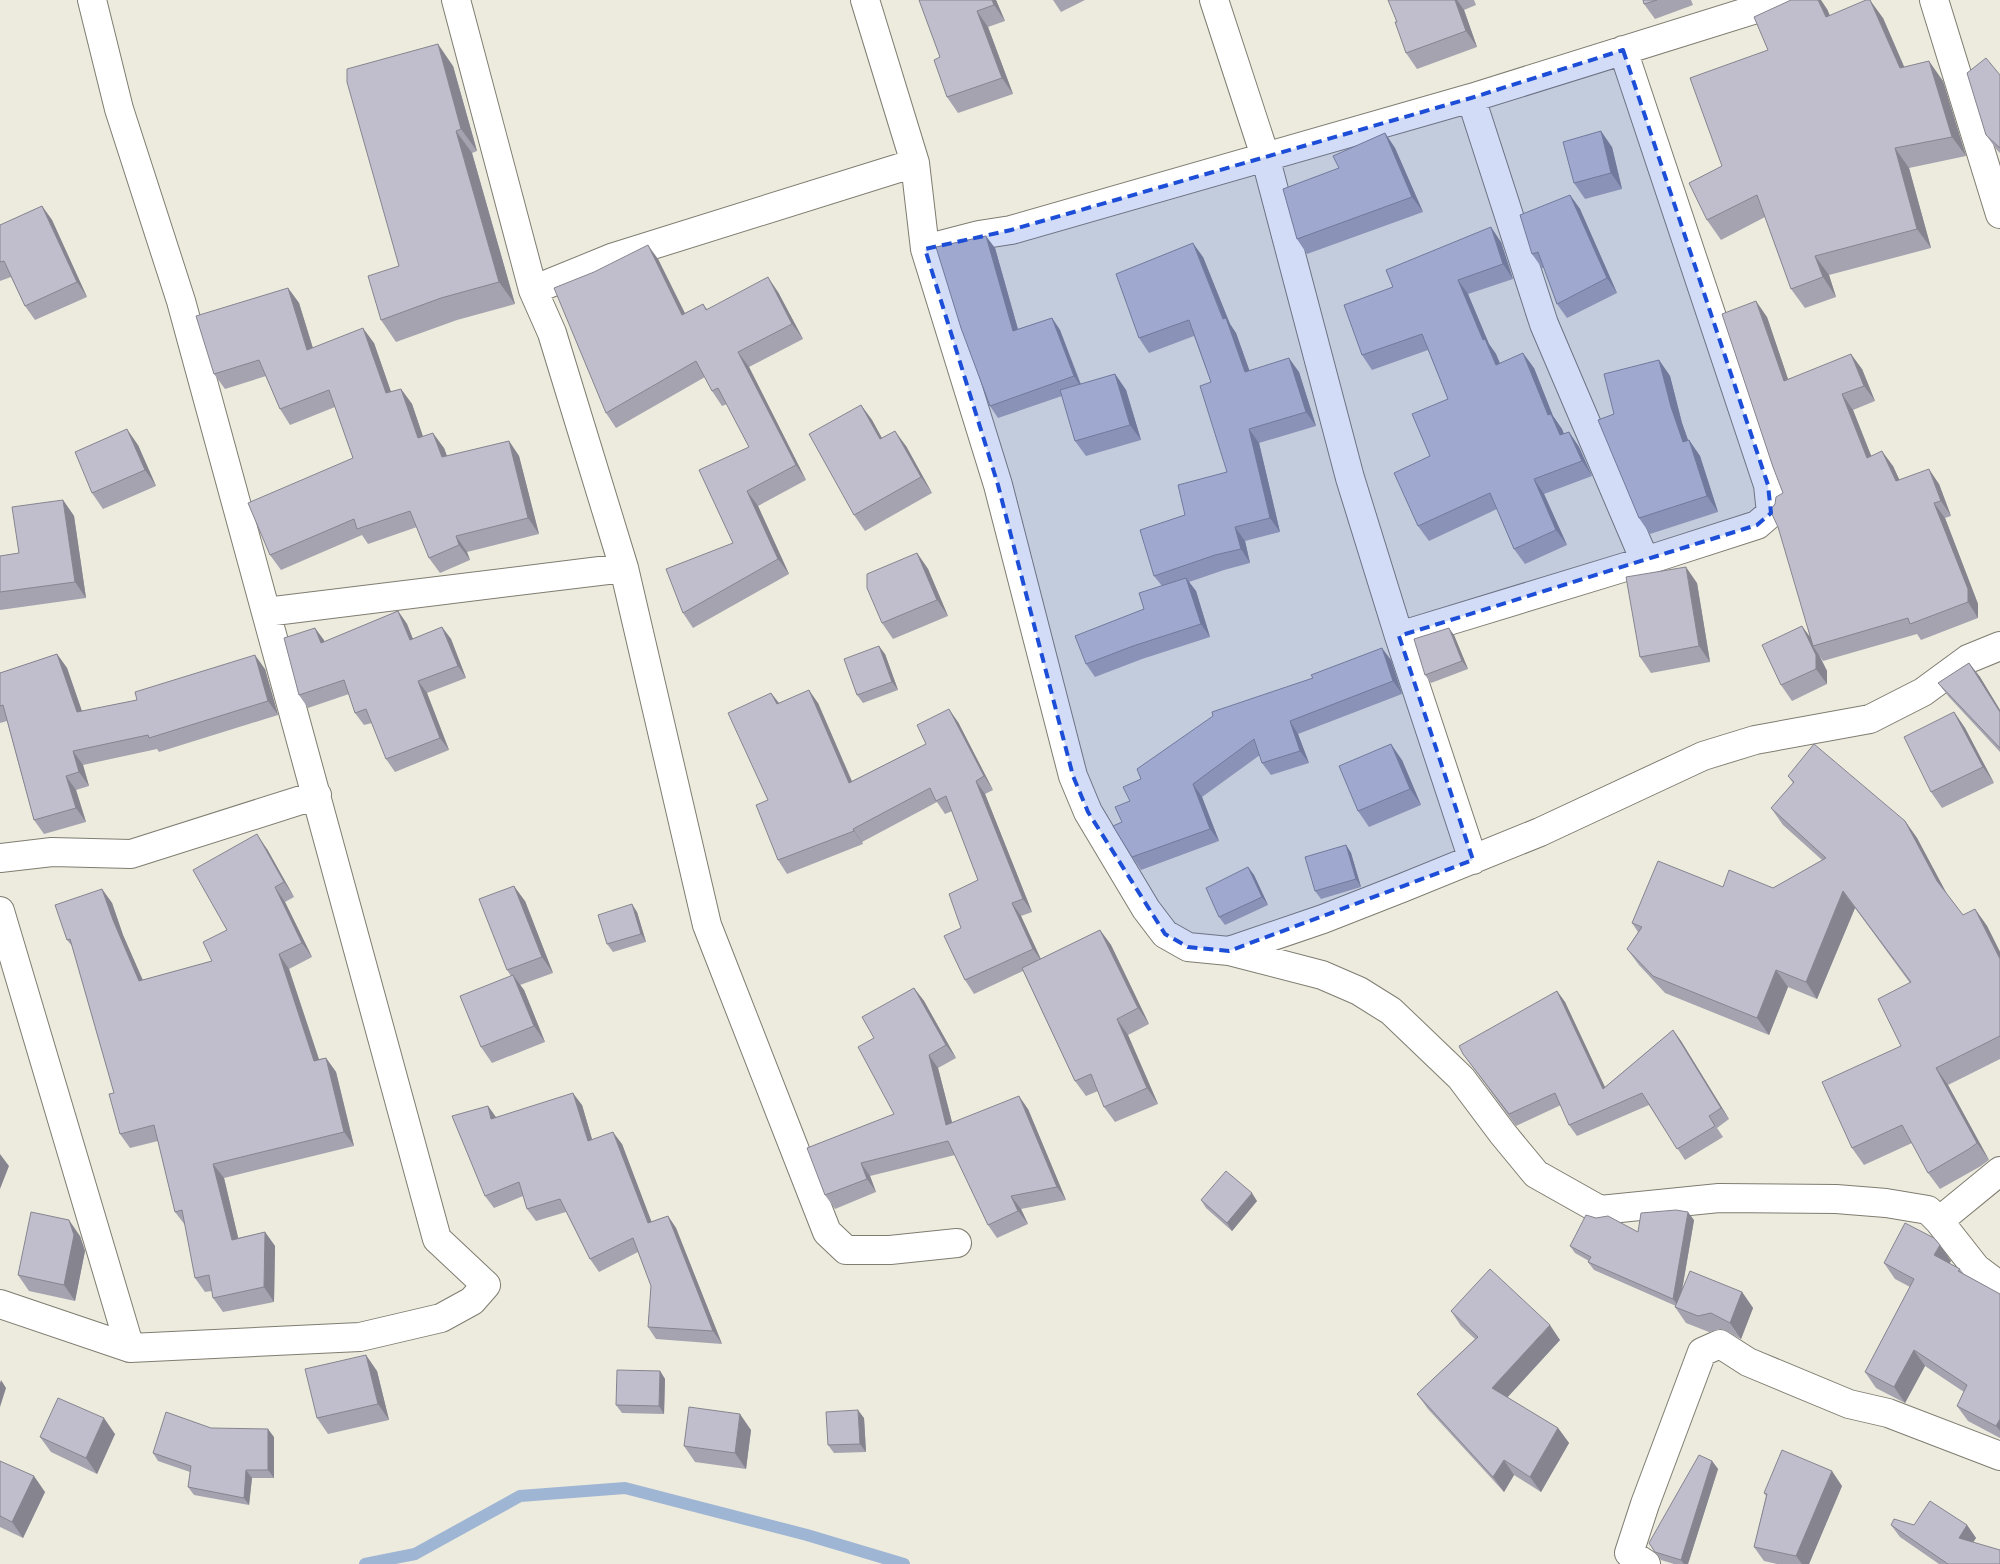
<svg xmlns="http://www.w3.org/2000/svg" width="2000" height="1564" font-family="'Fira Sans Condensed',sans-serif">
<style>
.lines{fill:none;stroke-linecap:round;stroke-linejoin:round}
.stream{stroke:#9fb5d4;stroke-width:12}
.street-casing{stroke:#7f7c70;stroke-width:30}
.street{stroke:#fff;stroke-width:28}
.wall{fill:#a5a3af}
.shaded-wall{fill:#86858f}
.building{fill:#c0becc;stroke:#86858f}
.marked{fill:#1d4ed8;fill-opacity:0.2;stroke:#1d4ed8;stroke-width:4;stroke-dasharray:10 6;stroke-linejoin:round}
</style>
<rect width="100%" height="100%" fill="#edebde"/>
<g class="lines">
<!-- stream -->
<path class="stream" d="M365,1564L415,1554L520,1496L625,1488L807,1535L904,1564"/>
<!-- street casing -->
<g class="street-casing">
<path id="street" d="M456,0L533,290
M865,0L915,163L925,249L998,485L1073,776L1088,812L1146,909L1165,934L1188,947L1229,951L1322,975L1359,991L1391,1011L1461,1078L1503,1134L1536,1174L1600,1210L1719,1198L1836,1199L1886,1203L1928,1210L1939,1221L1976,1268L2000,1286
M1214,0L1265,156L1350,478L1399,636L1473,860
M1934,0L2000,214
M1471,98L1544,324L1645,561
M915,163L614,257L533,290L552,333L624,568L707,925L827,1232L846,1250H890L957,1243
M925,249L979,235L1011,230L1471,98L1785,0
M266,612L624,568
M1399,636L1645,561L1757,525L1771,513L1768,485L1623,50
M0,858L52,852L131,854L317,795
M0,911L130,1348
M1229,951L1323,919L1402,888L1540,832L1703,756L1755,740L1870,719L1923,692L1968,659L2000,646
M1939,1221L2000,1171
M0,1304L130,1348L360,1337L441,1318L472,1301L486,1285L437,1239L181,301L119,109L92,0
M1646,1564L1629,1553L1645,1504L1702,1352L1720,1344L1748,1362L1849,1404L1888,1413L2000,1456"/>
</g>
<!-- street -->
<use href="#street" class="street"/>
</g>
<!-- wall -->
<path class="wall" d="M919,0H996L1005,21L988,27L1013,94L958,113L947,97L940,57Z
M1053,0H1085L1061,12Z
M1388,0H1474L1476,5L1464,10L1477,47L1417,69L1406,53L1397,22Z
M1643,0H1691L1693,5L1655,19L1644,4Z
M1827,9L1830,16L1883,18L1904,67L1943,81L1966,156L1909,168L1931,248L1829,275L1836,297L1805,308L1791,289L1765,217L1721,240L1707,220L1768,50Z
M453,66L477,151L472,153L515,304L457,320L396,342L381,320L399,266Z
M2000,75V153L1997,150L1986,135Z
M1385,133L1395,148L1423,212L1307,254L1297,239L1339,168Z
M1612,147L1622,189L1585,199L1574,183Z
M1570,195L1580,209L1617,293L1567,318L1557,304L1544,268H1542L1532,254Z
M42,206L52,220L87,297L35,320L25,306L11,277L0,281V225Z
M1501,242L1513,279L1468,294L1489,344L1496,354L1500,363L1534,368L1553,416L1562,429L1564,434L1569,432L1579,447L1592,476L1544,494L1567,545L1525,564L1514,549L1497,509L1429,541L1418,526L1430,456L1448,399L1428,350L1372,370L1362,355L1393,287Z
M995,248L1018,329L1052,318L1060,330L1081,384L1115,374L1126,390L1141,440L1086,456L1075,441L1062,396L998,418L990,406Z
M1203,257L1230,324L1236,333L1249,370L1299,372L1316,426L1259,443L1280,532L1245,541L1250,563L1224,570L1189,582L1196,591L1210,637L1142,659L1095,677L1086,664L1144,609L1162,586L1154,576L1185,515L1227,472L1211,382L1194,336L1149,353L1139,338Z
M658,259L685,313L703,304L707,309L778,292L803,339L749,367L806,480L758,506L789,574L693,628L683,613L733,543L749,447L727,404L722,406L712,391L705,377L616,428L606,413Z
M288,288L299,303L313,348L374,343L391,392L401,389L412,404L423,437L444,448L447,456L509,441L519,456L539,534L467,552L470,560L440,573L429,558L417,527L368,544L362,535L281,570L270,555L353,458L335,407L290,425L280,409L266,376L225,389L214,374Z
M1767,317L1788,379L1862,369L1875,401L1853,410L1871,456L1893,466L1899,480L1939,484L1951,516L1945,518L1978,604V618L1921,640L1917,634L1823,661L1819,655L1827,671V684L1792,701L1781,685L1810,638L1783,493Z
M1659,360L1670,376L1682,423L1688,440H1689L1700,456L1718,512L1650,534L1639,518L1614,414Z
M861,405L872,420L882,438L906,446L932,493L865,531L854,515Z
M138,445L156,486L103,509L92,493Z
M63,500L74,516L86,598L0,610V556L19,553Z
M917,553L928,569L948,616L893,639L882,623Z
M1697,583L1710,662L1651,673L1640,657Z
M398,611L407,624L413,639L442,627L451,639L466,678L427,693L449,750L395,772L386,759L372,723L364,725L355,713L349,694L308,708L299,695L315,628L324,642Z
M1454,635L1468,669L1431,683L1425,675Z
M57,654L67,668L82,711L137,700L265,669L278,715L159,752L157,749L83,765L89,786L76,790L86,822L44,834L34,820L7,721L0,723V673Z
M885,654L898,690L863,703L857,695Z
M1391,660L1402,694L1298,734L1309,763L1271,775L1262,763L1260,755L1202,797L1219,841L1141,870L1132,857L1122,822L1130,801Z
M1969,663L1980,677L2000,710V752L1949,697L1938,683Z
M771,693L779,703H818L852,781L926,744L958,722L993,790L985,794L1032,912L1021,916L1041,959L1100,930L1111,945L1149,1024L1128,1035L1158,1104L1115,1122L1104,1107L1098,1091L1086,1096L1075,1081L1023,971L974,994L965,980L961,928L978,880L952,811L945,814L937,802L862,842L863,844L787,874L778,860Z
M1954,712L1965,728L1994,783L1942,808L1931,792Z
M1402,760L1421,805L1369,827L1358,811Z
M1788,776L1905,821L1917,838L1947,894L1963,915L1975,909L1987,926L2000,952V1059L1948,1085L1989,1160L1981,1166L1940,1189L1928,1173L1912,1143L1864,1165L1852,1148L1901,1046L1910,983L1855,908L1817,999L1788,987L1769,1035L1665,993L1639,965L1627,949L1638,932L1632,923L1723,887L1773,888L1822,860L1783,825L1771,808L1793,783Z
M1346,845L1351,853L1361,887L1321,899L1315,891Z
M267,849L294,897L285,902L312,957L289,969L319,1059L326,1058L336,1072L354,1146L224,1178L238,1238L265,1232L275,1246L274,1302L223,1312L213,1298L212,1291L205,1292L195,1278L185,1225L175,1212L158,1141L130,1148L120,1134L114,1093L72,946L67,940L102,889L112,903L123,935L143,980L212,961Z
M1248,867L1254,875L1268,905L1225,925L1219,917Z
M525,901L553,973L520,985L524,990L545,1042L492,1063L481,1047L511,976L507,970Z
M637,912L646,942L613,952L607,944Z
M914,988L924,1001L956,1058L938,1068L952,1122L1028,1109L1066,1200L1021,1209L1028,1224L997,1238L988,1225L955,1155L870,1176L876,1192L835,1209L825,1195L894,1114L874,1038Z
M1557,991L1565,1002L1605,1087L1673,1030L1681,1041L1729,1119L1717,1128L1723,1137L1685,1160L1649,1105L1577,1136L1569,1125L1561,1105L1516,1126L1463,1054Z
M582,1105L592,1139L622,1144L651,1222L668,1216L676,1228L722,1344L656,1339L648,1327L651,1286L638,1252L599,1272L590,1259L566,1212L536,1221L527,1209L523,1196L494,1208L485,1196L488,1106L496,1117Z
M1201,1200L1257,1201L1232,1231L1206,1208Z
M1694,1220L1682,1291L1742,1292L1753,1308L1741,1339L1722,1329L1709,1332L1686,1323L1675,1307L1676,1306L1594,1270L1588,1262L1589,1261L1575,1253L1570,1246Z
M80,1236L85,1251L75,1301L29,1291L18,1275Z
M1951,1261L1949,1263L1960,1269L1964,1274L2000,1294V1438L1968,1421L1957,1406L1964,1392L1925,1366L1905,1403L1876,1388L1865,1372L1910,1287L1895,1279L1884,1263Z
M1451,1311L1560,1340L1507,1398L1558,1428L1569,1443L1541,1492L1514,1475L1504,1492L1428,1409L1417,1394L1475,1339L1461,1326Z
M377,1371L389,1420L328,1434L317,1418Z
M660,1371L665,1379L664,1414L622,1413L616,1405Z
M864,1418L866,1452L834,1453L828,1445Z
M211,1428L274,1437V1478H252L249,1505L194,1495L188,1487L190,1472L158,1461L153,1453Z
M751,1430L746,1469L695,1462L684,1446Z
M115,1434L97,1474L51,1452L40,1437Z
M0,1461L45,1492L23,1538L0,1527Z
M1712,1461L1718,1469L1688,1564H1674L1661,1560L1649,1543Z
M1842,1486L1809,1564H1777L1764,1561L1754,1547L1766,1496L1764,1493Z
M1891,1525H1967L1976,1538L1973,1542L2000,1564H1939L1900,1537Z"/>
<!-- shaded-wall -->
<path class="shaded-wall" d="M992,0H996L1005,21L994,5Z
M1455,0H1457L1464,10L1477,47L1466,31Z
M1818,0H1821L1827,9L1839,37L1826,17Z
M1870,0L1883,18L1913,87L1900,68Z
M977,11L988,27L1013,94L1002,78Z
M438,44L453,66L477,151L461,129Z
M1929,61L1943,81L1966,156L1952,137Z
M456,131L472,153L515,304L499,282Z
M1601,131L1612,147L1622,189L1611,173Z
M1385,133L1395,148L1423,212L1412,197Z
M1895,148L1909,168L1931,248L1917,229Z
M1570,195L1580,209L1617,293L1607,278Z
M42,206L52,220L87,297L77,282Z
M1491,227L1501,242L1513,279L1503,264Z
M986,236L995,248L1022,344L1013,331Z
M1193,243L1203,257L1230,324L1236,333L1255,386L1245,372Z
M648,245L658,259L693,330L682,315Z
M1815,256L1829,275L1836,297L1823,277Z
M768,277L778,292L803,339L792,324Z
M1458,280L1468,294L1489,344L1496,354L1506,380L1496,365L1483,340Z
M288,288L299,303L318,365L307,350Z
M1756,301L1767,317L1794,397L1784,381Z
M1052,318L1060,330L1082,389L1074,376Z
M363,328L374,343L397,409L386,393Z
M738,352L749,367L806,480L796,465Z
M1523,353L1534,368L1553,416L1562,429L1570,450L1560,435L1548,415Z
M1851,354L1862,369L1875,401L1864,386Z
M1289,358L1299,372L1316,426L1306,412Z
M1659,360L1670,376L1682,423L1694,457L1683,442L1671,407Z
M1115,374L1126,390L1141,440L1130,425Z
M401,389L412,404L429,454L418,438Z
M1842,394L1853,410L1878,473L1867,458Z
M861,405L872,420L891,455L880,439Z
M127,429L138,445L156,486L145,470Z
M1249,429L1259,443L1280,532L1270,518Z
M895,431L906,446L932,493L921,477Z
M1569,432L1579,447L1592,476L1582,461Z
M433,433L444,448L453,473L442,457Z
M1689,440L1700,456L1718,512L1707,496Z
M509,441L519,456L539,534L528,518Z
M1882,451L1893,466L1907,496L1896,481Z
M1929,469L1939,484L1951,516L1941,501Z
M1534,479L1544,494L1567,545L1556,530Z
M747,491L758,506L789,574L778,559Z
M63,500L74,516L86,598L75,582Z
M1934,503L1945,518L1978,604V618L1968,602Z
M1235,527L1245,541L1250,563L1241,549Z
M456,536L467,552L470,560L459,545Z
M917,553L928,569L948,616L937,600Z
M1686,567L1697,583L1710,662L1699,646Z
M1186,578L1196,591L1210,637L1201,624Z
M398,611L407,624L418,652L410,640Z
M1802,626L1813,641V646L1819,655L1827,671V684L1816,669Z
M442,627L451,639L466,678L458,666Z
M315,628L324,640L329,656L321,643Z
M1449,628L1454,635L1468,669L1462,661Z
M879,646L885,654L898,690L892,682Z
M1382,648L1391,660L1402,694L1393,681Z
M57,654L67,668L87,726L77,712Z
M255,655L265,669L278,715L268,701Z
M1969,663L1980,677L2000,710V712Z
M418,681L427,693L449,750L440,738Z
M809,690L818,703L858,796L849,783Z
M771,693L781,706L777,704Z
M949,709L958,722L993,790L984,776Z
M1954,712L1965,728L1994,783L1983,767Z
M1290,721L1298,734L1309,763L1300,751Z
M1391,744L1402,760L1421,805L1410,789Z
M73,751L83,765L89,786L79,772Z
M66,776L76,790L86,822L76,808Z
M976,781L985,794L1032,912L1023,899Z
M1193,784L1202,797L1219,841L1210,829Z
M1905,821L1917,838L1949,898L1937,881Z
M853,829L862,842L863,844L854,831Z
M257,834L267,849L294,897L284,882Z
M1346,845L1351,853L1361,887L1356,879Z
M1248,867L1254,875L1268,905L1262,897Z
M514,886L525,901L553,973L542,957Z
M275,887L285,902L312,957L302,943Z
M102,889L112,903L123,935L149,995L139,981L113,920Z
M1843,891L1855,908L1817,999L1806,982Z
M1012,903L1021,916L1042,962L1033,949Z
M632,904L637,912L646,942L641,934Z
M1975,909L1987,926L2000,952V959Z
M1100,930L1111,945L1149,1024L1138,1008Z
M279,954L289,969L324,1075L314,1061Z
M1776,970L1788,987L1769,1035L1757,1018Z
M513,975L524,990L545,1042L534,1026Z
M914,988L924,1001L956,1058L946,1045Z
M1557,991L1565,1002L1611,1100L1603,1089Z
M1117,1019L1128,1035L1158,1104L1147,1088Z
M1673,1030L1681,1041L1729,1119L1721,1108Z
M929,1055L938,1068L956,1138L946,1125Z
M326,1058L336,1072L354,1146L344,1132Z
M1936,1068L1948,1085L1989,1160L1977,1143Z
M573,1093L582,1105L596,1153L588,1141Z
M1019,1096L1028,1109L1066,1200L1057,1187Z
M488,1106L497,1119H491Z
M613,1132L622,1144L657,1236L648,1223Z
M0,1154L9,1166L0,1189Z
M861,1163L870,1176L876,1192L867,1179Z
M213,1164L224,1178L242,1254L232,1240Z
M1252,1193L1257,1201L1232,1231L1227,1223Z
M1011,1196L1021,1209L1028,1224L1018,1211Z
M1688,1212L1694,1220L1679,1307L1673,1299Z
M668,1216L676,1228L722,1344L713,1331Z
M69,1220L80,1236L85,1251L75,1301L64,1285Z
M265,1232L275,1246L274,1302L264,1287Z
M1940,1245L1951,1261L1945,1271L1934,1255Z
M1742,1292L1753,1308L1741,1339L1730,1323Z
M1550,1325L1560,1340L1502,1403L1492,1388Z
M1914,1350L1925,1366L1905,1403L1894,1387Z
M366,1355L377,1371L389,1420L378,1404Z
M660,1371L665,1379L664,1414L659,1406Z
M1,1380L6,1388L0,1407V1383Z
M858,1410L864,1418L866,1452L860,1444Z
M740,1414L751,1430L746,1469L735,1453Z
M104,1418L115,1434L97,1474L86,1458Z
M2000,1419V1431L1996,1426Z
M1558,1428L1569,1443L1541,1492L1530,1477Z
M268,1429L274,1437V1478L268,1470Z
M1504,1460L1514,1475L1504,1492L1493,1477Z
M1712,1461L1718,1469L1688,1564H1684L1681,1560Z
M246,1470L252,1478L249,1505L244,1498Z
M1832,1471L1842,1486L1809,1564H1802L1796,1556Z
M34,1476L45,1492L23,1538L12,1522Z
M1967,1525L1976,1538L1968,1550L1959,1538Z"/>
<!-- building -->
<path class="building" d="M919,0H992L994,5L977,11L1002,78L947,97L934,60L940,57Z
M1388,0H1455L1466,31L1406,53L1395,22H1397Z
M1643,0H1657L1644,4Z
M1791,0H1818L1826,17L1866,0H1870L1900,68L1929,61L1952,137L1895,148L1917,229L1815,256L1823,277L1791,289L1757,195L1707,220L1689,183L1722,166L1690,78L1768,50L1754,17Z
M438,44L461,129L456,131L499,282L441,298L381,320L368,276L399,266L347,82V69Z
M1986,58L2000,75V148L1986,135L1967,73Z
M1601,131L1611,173L1574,183L1563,142Z
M1385,133L1412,197L1297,239L1283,189L1339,168L1333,156Z
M1570,195L1607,278L1557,304L1538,252L1532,254L1520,215Z
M42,206L77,282L25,306L4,261L0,262V225Z
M1491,227L1503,264L1458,280L1483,340L1485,339L1496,365L1523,353L1548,415L1551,414L1560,435L1569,432L1582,461L1534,479L1556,530L1514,549L1490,493L1418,526L1394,473L1430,456L1412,414L1448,399L1422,334L1362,355L1344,305L1393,287L1386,270Z
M986,236L1013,331L1052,318L1074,376L990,406L961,328L936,247Z
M1193,243L1223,319L1226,318L1245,372L1289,358L1306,412L1249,429L1270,518L1235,527L1241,549L1215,555L1154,576L1140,530L1185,515L1178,485L1227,472L1200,386L1211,382L1189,320L1139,338L1116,274Z
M648,245L682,315L703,304L706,310L768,277L792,324L738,352L796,465L747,491L778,559L683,613L666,569L733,543L699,470L749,447L718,388L712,391L696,361L606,413L554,288L594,272Z
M288,288L307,350L363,328L386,393L401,389L418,438L433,433L442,457L509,441L528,518L456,536L459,545L429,558L410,511L357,529L354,519L270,555L248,503L353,458L329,390L280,409L259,360L214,374L196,316Z
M1756,301L1784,381L1851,354L1864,386L1842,394L1867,458L1882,451L1896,481L1929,469L1941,501L1934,503L1968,589V602L1910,624L1908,618L1813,646L1778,527L1770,510L1775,504L1776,497L1783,493L1773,467L1722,314Z
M1659,360L1671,407L1683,442L1689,440L1707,496L1639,518L1598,420L1614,414L1604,374Z
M1115,374L1130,425L1075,441L1060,390Z
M861,405L880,439L895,431L921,477L854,515L809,434Z
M127,429L145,470L92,493L75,452Z
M63,500L75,582L0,592V556L19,553L12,507Z
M917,553L937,600L882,623L867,588V574Z
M1686,567L1699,646L1640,657L1626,577Z
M1186,578L1201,624L1133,646L1086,664L1075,636L1144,609L1139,593Z
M398,611L410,640L442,627L458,666L418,681L440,738L386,759L366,709L355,713L344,680L299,695L284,638L315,628L321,643Z
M1802,626L1816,655V669L1781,685L1762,645Z
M1449,628L1462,661L1425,675L1414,639Z
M879,646L892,682L857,695L844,659Z
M1382,648L1393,681L1290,721L1300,751L1262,763L1254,739L1193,784L1210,829L1132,857L1113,826L1122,822L1115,807L1130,801L1123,787L1141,779L1137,769L1213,716L1212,712L1313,678L1311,675Z
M57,654L77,712L137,700L135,692L255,655L268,701L149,738L148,735L73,751L79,772L66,776L76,808L34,820L3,705L0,706V673Z
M1969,663L2000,712V748L1938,683Z
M809,690L849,783L926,744L917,725L949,709L984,776L976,781L1023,899L1012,903L1033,949L965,980L944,936L961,928L949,894L978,880L946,796L936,801L930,788L853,829L854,831L778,860L756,805L768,800L728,713L771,693L777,704Z
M1954,712L1983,767L1931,792L1904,737Z
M1391,744L1410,789L1358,811L1339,766Z
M1814,744L1905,821L1937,881L1963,915L1975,909L2000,959V1036L1936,1068L1977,1143L1969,1149L1928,1173L1902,1125L1852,1148L1822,1082L1901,1046L1878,999L1911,982L1843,891L1806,982L1776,970L1757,1018L1653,976L1627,949L1642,927L1632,923L1658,861L1723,887L1729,870L1773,888L1826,858L1771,808L1794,782L1788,776Z
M257,834L284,882L275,887L302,943L279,954L314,1061L326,1058L344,1132L213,1164L232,1240L265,1232L264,1287L213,1298L209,1275L195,1278L182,1210L175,1212L154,1125L120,1134L109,1094L114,1093L70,939L67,940L55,905L102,889L113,920L139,981L212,961L203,942L227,930L193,870Z
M1346,845L1356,879L1315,891L1305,857Z
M1248,867L1262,897L1219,917L1206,888Z
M514,886L542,957L507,970L479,899Z
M632,904L641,934L607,944L598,915Z
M1100,930L1138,1008L1117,1019L1147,1088L1104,1107L1091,1074L1075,1081L1022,968Z
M513,975L534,1026L481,1047L460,996Z
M914,988L946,1045L929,1055L946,1125L1019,1096L1057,1187L1011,1196L1018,1211L988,1225L948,1141L861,1163L867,1179L825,1195L807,1148L894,1114L858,1047L874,1038L862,1017Z
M1557,991L1603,1089L1673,1030L1721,1108L1709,1116L1715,1126L1677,1149L1642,1093L1569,1125L1555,1093L1509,1114L1463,1054L1459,1046Z
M573,1093L588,1141L613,1132L648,1223L668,1216L713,1331L648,1327L651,1286L633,1238L590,1259L560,1199L527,1209L519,1182L485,1196L452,1116L488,1106L491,1119Z
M1226,1171L1252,1193L1227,1223L1201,1200Z
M1676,1210L1688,1212L1673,1299L1588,1262L1591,1257L1570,1246L1586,1215L1596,1218L1608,1216L1638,1232L1641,1213Z
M31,1212L69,1220L74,1235L64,1285L18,1275Z
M1905,1223L1934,1238L1940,1245L1934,1255L1960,1269L1958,1271L2000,1294V1419L1996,1426L1957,1406L1967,1385L1914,1350L1894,1387L1865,1372L1914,1279L1884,1263Z
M1490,1269L1550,1325L1492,1388L1558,1428L1530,1477L1504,1460L1493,1477L1417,1394L1478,1337L1451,1311Z
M1690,1271L1742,1292L1730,1323L1711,1313L1698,1316L1675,1307Z
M366,1355L378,1404L317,1418L305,1369Z
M617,1370L660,1371L659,1406L616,1405Z
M58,1398L104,1418L86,1458L40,1437Z
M689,1407L740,1414L735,1453L684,1446Z
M858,1410L860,1444L828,1445L826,1412Z
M166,1412L211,1428L268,1429V1470H246L244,1498L188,1487L191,1466L153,1453Z
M1782,1450L1832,1471L1796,1556L1754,1547L1767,1494L1764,1493Z
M1699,1455L1712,1461L1681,1560L1655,1552L1649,1543Z
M0,1461L34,1476L12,1522L0,1516Z
M1930,1501L1967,1525L1959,1538L2000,1550V1564H1948L1891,1525L1894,1519L1914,1525Z"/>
<!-- marked area -->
<path class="marked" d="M1623,50L1768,485L1771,513L1757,525L1399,636L1473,860L1229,951L1188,947L1165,934L1088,812L1073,776L998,485L925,249L1011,230L1471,98Z"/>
</svg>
